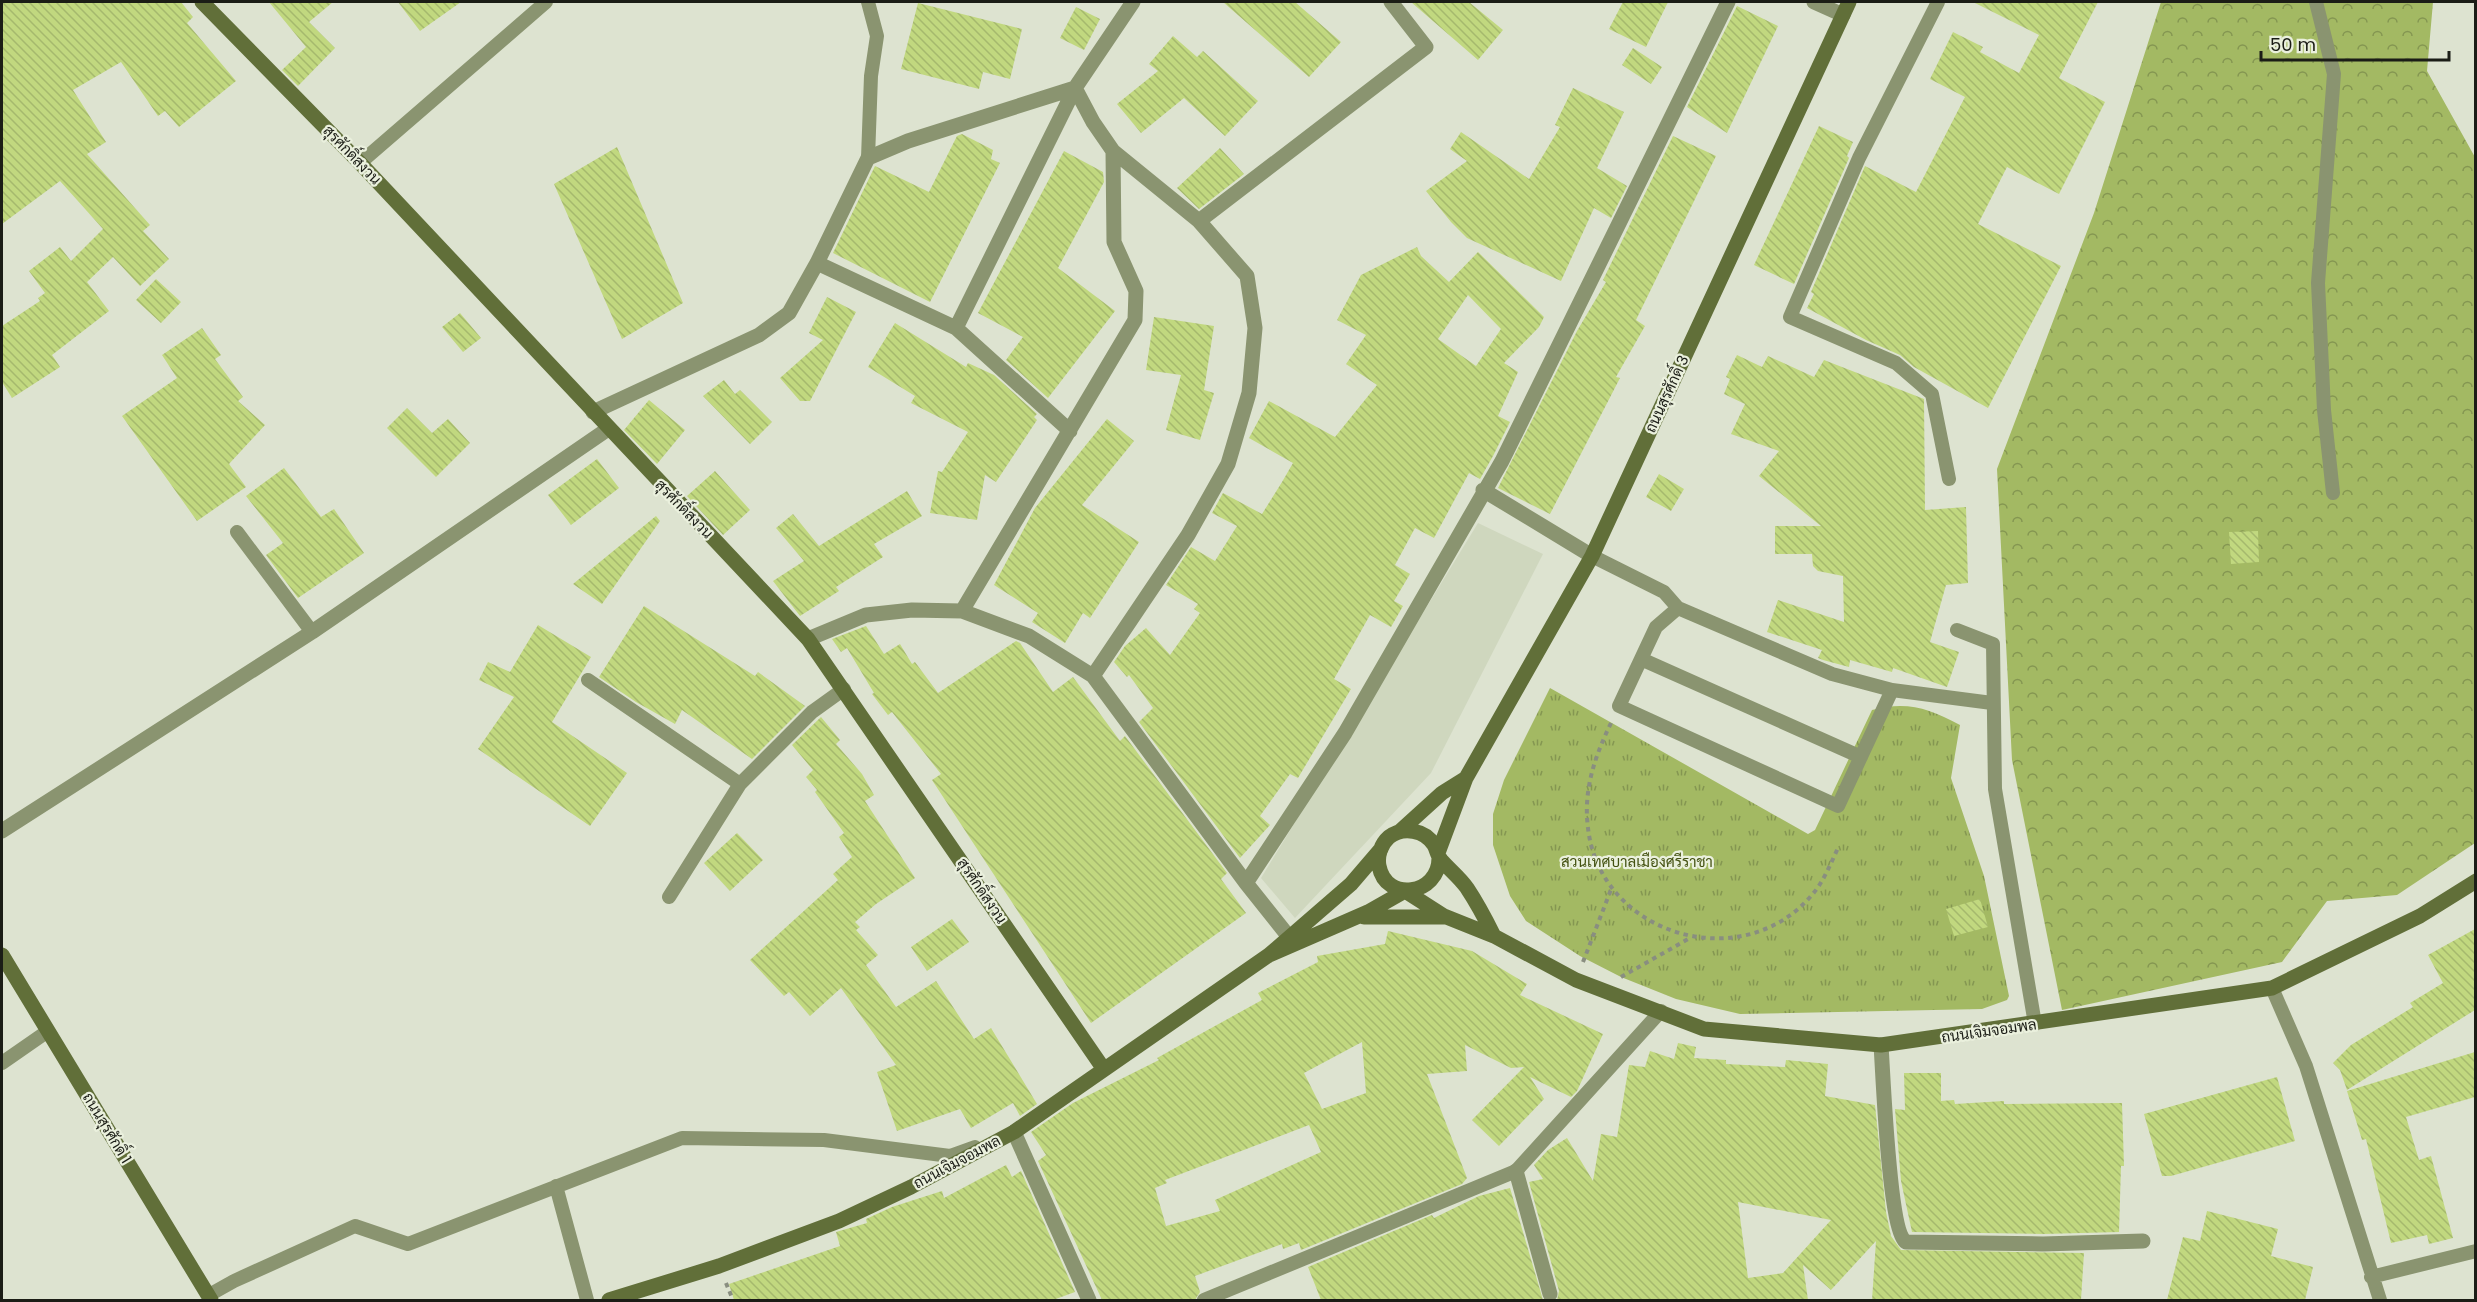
<svg xmlns="http://www.w3.org/2000/svg" width="2477" height="1302" font-family="Poppins,Sarabun,sans-serif">
<style>
.built{fill:#cfd7be}
.forest{fill:url(#forest-crowns)}
.park{fill:url(#park-tufts)}
.building{fill:url(#building-back-hatch);fill-rule:evenodd}
.lines{fill:none;stroke-linecap:round;stroke-linejoin:round}
.path{stroke:#898e80;stroke-width:4;stroke-dasharray:4.5 4.5;stroke-linecap:butt}
.lane{stroke:#8a9470;stroke-width:14}
.street{stroke:#8a9470;stroke-width:15}
.secondary{stroke:#616f39;stroke-width:15}
.labels{text-anchor:middle;stroke-width:4.5;stroke-linejoin:round;paint-order:stroke}
.street-label{font-size:15px;fill:#1b1d16;stroke:#eaf0dd}
.park-label{font-size:15px;fill:#445212;stroke:#eaf0dd}
</style>
<defs>
<pattern id="forest-crowns" width="20" height="18" patternUnits="userSpaceOnUse" patternTransform="scale(1.5)"><rect width="20" height="18" fill="#a3b963"/><path d="M2 6a3 3 0 1 1 6 0M12 15a3 3 0 1 1 6 0" fill="none" stroke="#849651"/></pattern>
<pattern id="park-tufts" width="24" height="20" patternUnits="userSpaceOnUse" patternTransform="scale(1.5)"><rect width="24" height="20" fill="#a3b963"/><path d="M3 7l-1-3M5 7V3M7 7l1-3M15 17l-1-3M17 17v-4M19 17l1-3" fill="none" stroke="#849651"/></pattern>
<pattern id="building-back-hatch" width="6" height="6" patternUnits="userSpaceOnUse" patternTransform="scale(1.5)"><rect width="6" height="6" fill="#c1d87f"/><path d="M-1 5l2 2M0 0l6 6M5-1l2 2" fill="none" stroke="#a5b96d"/></pattern>
</defs>
<rect width="100%" height="100%" fill="#dde3d0"/>
<!-- built -->
<path class="built" d="M1478,523L1543,554L1431,773L1295,918L1261,878Z"/>
<!-- forest -->
<path class="forest" d="M2161,2H2433L2427,71L2476,159L2475,843L2397,895L2327,901L2282,962L2062,1010L2012,760L1997,469L2094,213Z"/>
<!-- park -->
<path class="park" d="M1550,688L1808,834L1815,830L1872,710C1907,701 1928,708 1960,725L1951,778L1984,876L2009,996L2007,1000L1982,1009L1740,1014L1676,999L1621,977L1580,956L1526,921L1510,896L1493,845V814L1504,780Z"/>
<!-- building -->
<path class="building" d="M2,2H181L193,17L187,23L236,81L179,127L165,111L158,116L121,62L73,90L106,142L87,154L150,225L143,231L169,259L140,286L113,257L87,282L109,311L52,355L60,367L12,398L2,382V326L40,301L38,298L45,293L29,271L60,247L71,261L103,229L60,181L2,224Z
M269,2H333L309,22L335,48L298,86L282,70L306,47Z
M398,2H461L420,31Z
M1223,2H1295L1341,42L1309,77Z
M1411,2H1469L1503,30L1478,60Z
M1623,2H1668L1646,47L1609,29Z
M1973,2H2098L2059,78L2105,102L2059,194L2007,167L1978,224L2061,266L1988,408L1914,367L1900,355L1866,340L1807,308L1814,294L1811,292L1865,166L1916,192L1965,97L1930,79L1953,32L1983,47L1980,52L2019,73L2039,35Z
M918,3L1022,29L1010,79L983,72L979,89L901,69Z
M1737,6L1778,26L1727,133L1687,107Z
M1076,7L1100,19L1084,50L1060,38Z
M1173,36L1197,57L1203,51L1258,101L1225,136L1184,98L1141,133L1117,104L1158,71L1149,64Z
M1633,48L1662,67L1651,84L1622,65Z
M1573,88L1624,112L1597,168L1627,186L1611,218L1594,208L1561,281L1467,238L1451,222L1426,191L1467,161L1450,149L1461,132L1529,179L1560,127L1555,125Z
M1819,126L1853,142L1847,156L1849,158L1794,284L1754,265Z
M962,134L993,150L991,159L1000,163L930,302L833,253L875,166L929,192L957,136Z
M1673,136L1716,156L1636,320L1645,326L1616,377L1620,378L1550,514L1498,488L1577,331L1606,282L1603,280Z
M617,147L683,303L622,339L554,184Z
M1220,148L1244,174L1199,209L1177,188Z
M1064,151L1103,172L1104,182L1058,268L1115,311L1048,398L1006,360L1023,337L978,313Z
M1417,247L1421,256L1449,282L1478,252L1544,317L1539,327L1504,363L1518,372L1498,416L1510,422L1493,456L1480,479L1469,473L1434,538L1415,528L1395,565L1410,574L1394,601L1403,606L1391,627L1370,615L1334,679L1351,689L1298,778L1290,774L1260,816L1270,825L1240,858L1139,722L1153,708L1129,675L1127,677L1114,662L1125,646L1146,628L1170,655L1200,613L1194,609L1198,604L1166,585L1191,547L1215,561L1237,526L1212,513L1223,493L1262,514L1282,482L1293,463L1249,438L1269,401L1335,437L1377,385L1346,364L1366,335L1337,320L1361,275ZM1468,295L1501,329L1476,366L1438,339Z
M156,279L181,302L161,323L136,300Z
M827,297L856,312L810,401H800L780,378L823,340L809,333Z
M460,313L481,338L463,352L442,327Z
M1154,317L1214,326L1204,390L1214,393L1200,440L1166,430L1181,375L1146,370Z
M895,323L966,367L968,363L994,375L1037,414L1034,417L1037,420L996,482L985,475L977,520L930,513L938,471L942,472L968,432L911,403L915,396L868,367Z
M202,328L221,355L215,359L243,397L238,401L265,425L229,464L246,487L197,521L122,416L177,378L162,355Z
M1737,355L1762,367L1768,356L1814,377L1824,360L1924,399L1925,510L1966,507L1968,583L1946,585L1930,642L1959,652L1947,687L1893,668L1892,672L1850,660L1849,667L1823,660L1818,658L1822,650L1767,632L1778,600L1844,622L1843,576L1818,571L1813,566L1812,554H1775V526H1821L1759,476L1779,451L1731,434L1745,404L1724,394L1730,379L1726,377Z
M724,380L735,394L740,390L772,422L750,444L703,396Z
M649,400L685,430L657,464L624,430Z
M407,408L432,433L448,419L470,443L436,477L387,428Z
M1107,419L1134,441L1082,505L1139,542L1090,618L1083,613L1065,643L1032,622L1038,613L994,585L1035,508Z
M597,459L619,488L571,525L548,495Z
M284,468L321,517L334,509L364,553L298,598L266,555L283,543L246,496Z
M715,471L750,510L723,535L687,496Z
M1659,474L1684,489L1671,511L1646,497Z
M907,491L922,516L874,544L883,557L836,587L839,591L800,616L773,581L804,561L776,528L793,514L819,546Z
M656,516L660,521L602,604L573,584Z
M2258,531L2259,562L2231,564L2229,532Z
M644,606L755,676L758,672L805,706L752,759L682,710L675,724L636,702L599,677Z
M538,625L591,657L552,722L627,773L590,826L478,749L514,697L479,680L488,662L510,672Z
M866,626L884,654L900,644L912,664L915,662L938,693L1016,641L1020,643L1053,692L1073,677L1120,741L1125,736L1227,873L1221,879L1246,913L1091,1023L932,780L941,774L892,712L888,715L872,694L874,693L847,648L841,652L832,639Z
M821,717L840,740L836,744L862,774L874,795L865,801L915,878L876,904L855,922L860,927L856,930L878,955L866,965L896,1007L936,981L974,1039L991,1028L1037,1104L1020,1116L1013,1103L971,1128L960,1109L897,1131L877,1072L896,1065L841,988L810,1016L789,992L784,996L750,960L838,880L833,874L852,857L839,837L844,833L815,792L817,790L806,777L813,770L792,745Z
M737,833L763,860L730,891L704,863Z
M1980,899L1988,927L1954,936L1946,909Z
M952,919L969,942L927,971L911,947Z
M2475,929V1010L2347,1090L2340,1070L2333,1063L2351,1045L2413,1007L2410,1003L2443,983L2428,955Z
M1388,931L1472,951L1527,984L1520,995L1603,1034L1577,1091L1571,1097L1530,1077L1544,1099L1499,1146L1472,1120L1524,1067L1511,1068L1465,1045L1467,1071L1427,1074L1467,1178L1462,1184L1301,1250L1299,1243L1283,1249L1282,1244L1195,1276L1200,1292L1195,1300H1102L1038,1161L1046,1155L1031,1132L1073,1103L1159,1060L1157,1058L1262,1000L1258,993L1318,962L1317,956L1385,944ZM1362,1042L1366,1093L1322,1109L1304,1073ZM1309,1125L1321,1152L1215,1200L1220,1211L1166,1226L1155,1188L1167,1183L1165,1180Z
M1678,1043L1696,1047L1694,1058L1726,1060V1064L1785,1067L1786,1060L1828,1064L1825,1096L1875,1105L1886,1212L1891,1236L1901,1250L2084,1253L2081,1300H1872L1876,1241L1831,1290L1803,1265L1808,1300H1557L1559,1291L1529,1182L1543,1179L1534,1165L1548,1150L1567,1138L1593,1181L1601,1134L1617,1137L1629,1065L1645,1067L1650,1051L1674,1059ZM1738,1202L1831,1220L1783,1273L1748,1278Z
M2475,1052V1097L2406,1117L2419,1160L2431,1156L2453,1238L2429,1244L2427,1235L2391,1243L2366,1139L2362,1140L2347,1091Z
M1904,1073H1941V1101L1954,1100L1955,1104L2004,1101V1104L2122,1103L2124,1166H2121L2119,1232L2043,1234L1912,1232L1901,1181L1895,1109L1905,1110Z
M2277,1077L2295,1141L2171,1176H2162L2144,1114Z
M1006,1165L1012,1177L1021,1171L1075,1292L1053,1300H734L729,1284L840,1246L836,1232L867,1223L866,1219L892,1207L942,1191L944,1198Z
M1510,1188L1543,1300H1321L1308,1267L1432,1215L1434,1218L1479,1196Z
M2207,1211L2278,1229L2271,1256L2313,1267L2305,1300H2167L2183,1237L2200,1241Z"/>
<g class="lines">
<!-- path -->
<path class="path" d="M1611,723C1595,756 1583,790 1588,828C1600,935 1741,977 1811,896C1823,883 1830,865 1838,848
M1583,962L1612,887
M1621,977L1690,938
M726,1283L733,1300"/>
<!-- lane -->
<path class="lane" d="M868,2L877,36L871,76L868,158
M1938,2L1859,158L1790,317L1896,363L1932,394L1949,479
M2316,2L2334,74L2318,283L2324,410L2333,493
M360,163L546,2
M237,532L312,632
M1592,556L1664,592L1678,608L1832,674L1892,690L1838,806L1619,706L1656,627L1678,608
M1957,630L1993,644L1995,789L2035,1024
M1641,659L1861,757
M588,680L740,784
M1892,690L1992,703
M669,897L740,784L812,712L844,689
M2272,988L2306,1066L2380,1300
M2,1063L48,1031
M556,1186L587,1300
M2371,1277L2476,1251
M209,1295L234,1281L355,1226L408,1244L682,1138L824,1140L950,1156L975,1147
M1204,1300L1516,1171L1661,1011"/>
<!-- street -->
<path class="street" d="M1814,2L1843,15
M1075,88L1093,122L1113,151L1199,221L1247,276L1255,328L1249,393L1228,464L1188,535L1093,676
M1199,221L1426,47L1391,2
M817,263L956,328L1070,431
M956,328L1075,88L1133,2
M593,412L759,335L789,313L817,263L868,158L908,141L1075,88
M1483,490L1592,556
M962,611L1135,320L1136,291L1114,242L1113,151
M808,639L866,615L912,610L962,611L1029,636L1093,676L1246,883L1289,937
M2,831L312,632L608,429
M1246,883L1345,733L1502,461L1728,2
M1881,1045C1883,1073 1889,1231 1906,1242L2043,1244L2143,1241
M1014,1132L1089,1300
M1516,1171L1550,1294"/>
<!-- secondary -->
<path class="secondary" d="M202,2L360,163L808,639L1103,1068
M1399,832L1442,793L1466,778
M1381,849L1351,884L1269,955L1368,912L1405,891L1444,916L1494,936L1576,980L1704,1029L1881,1045L2272,988L2420,916L2476,881
M1438,853L1466,778L1592,556L1849,2
M1439,858C1439,895 1386,903 1379,866C1377,856 1381,844 1389,837C1403,826 1425,830 1434,845C1437,850 1437,856 1442,861C1450,870 1460,878 1467,888C1477,903 1486,920 1494,936
M1364,917H1445
M2,955L211,1300
M609,1300L719,1266L839,1221L911,1187L1014,1132L1269,955"/>
</g>
<g class="labels">
<!-- street labels -->
<g class="street-label">
<text transform="translate(352 155) rotate(46)" y="5">สุรศักดิ์สงวน</text>
<text transform="translate(1667 394) rotate(-65)" y="5">ถนนสุรศักดิ์ 3</text>
<text transform="translate(684 509) rotate(46)" y="5">สุรศักดิ์สงวน</text>
<text transform="translate(982 891) rotate(56)" y="5">สุรศักดิ์สงวน</text>
<text transform="translate(1989 1031) rotate(-8)" y="5">ถนนเจิมจอมพล</text>
<text transform="translate(107 1128) rotate(59)" y="5">ถนนสุรศักดิ์ 1</text>
<text transform="translate(957 1162) rotate(-28)" y="5">ถนนเจิมจอมพล</text>
</g>
<!-- park labels -->
<g class="park-label">
<text x="1637" y="867">สวนเทศบาลเมืองศรีราชา</text>
</g>
</g>
<!-- border -->
<rect width="2477" height="1302" fill="none" stroke="#1b1d16" stroke-width="6"/>
<!-- scale -->
<path d="M2261 51v9h188v-9" fill="none" stroke="#1b1d16" stroke-width="3"/>
<text x="2270" y="51" font-size="18" fill="#1b1d16" stroke="#eaf0dd" stroke-width="4.5" paint-order="stroke">50 m</text>
</svg>
